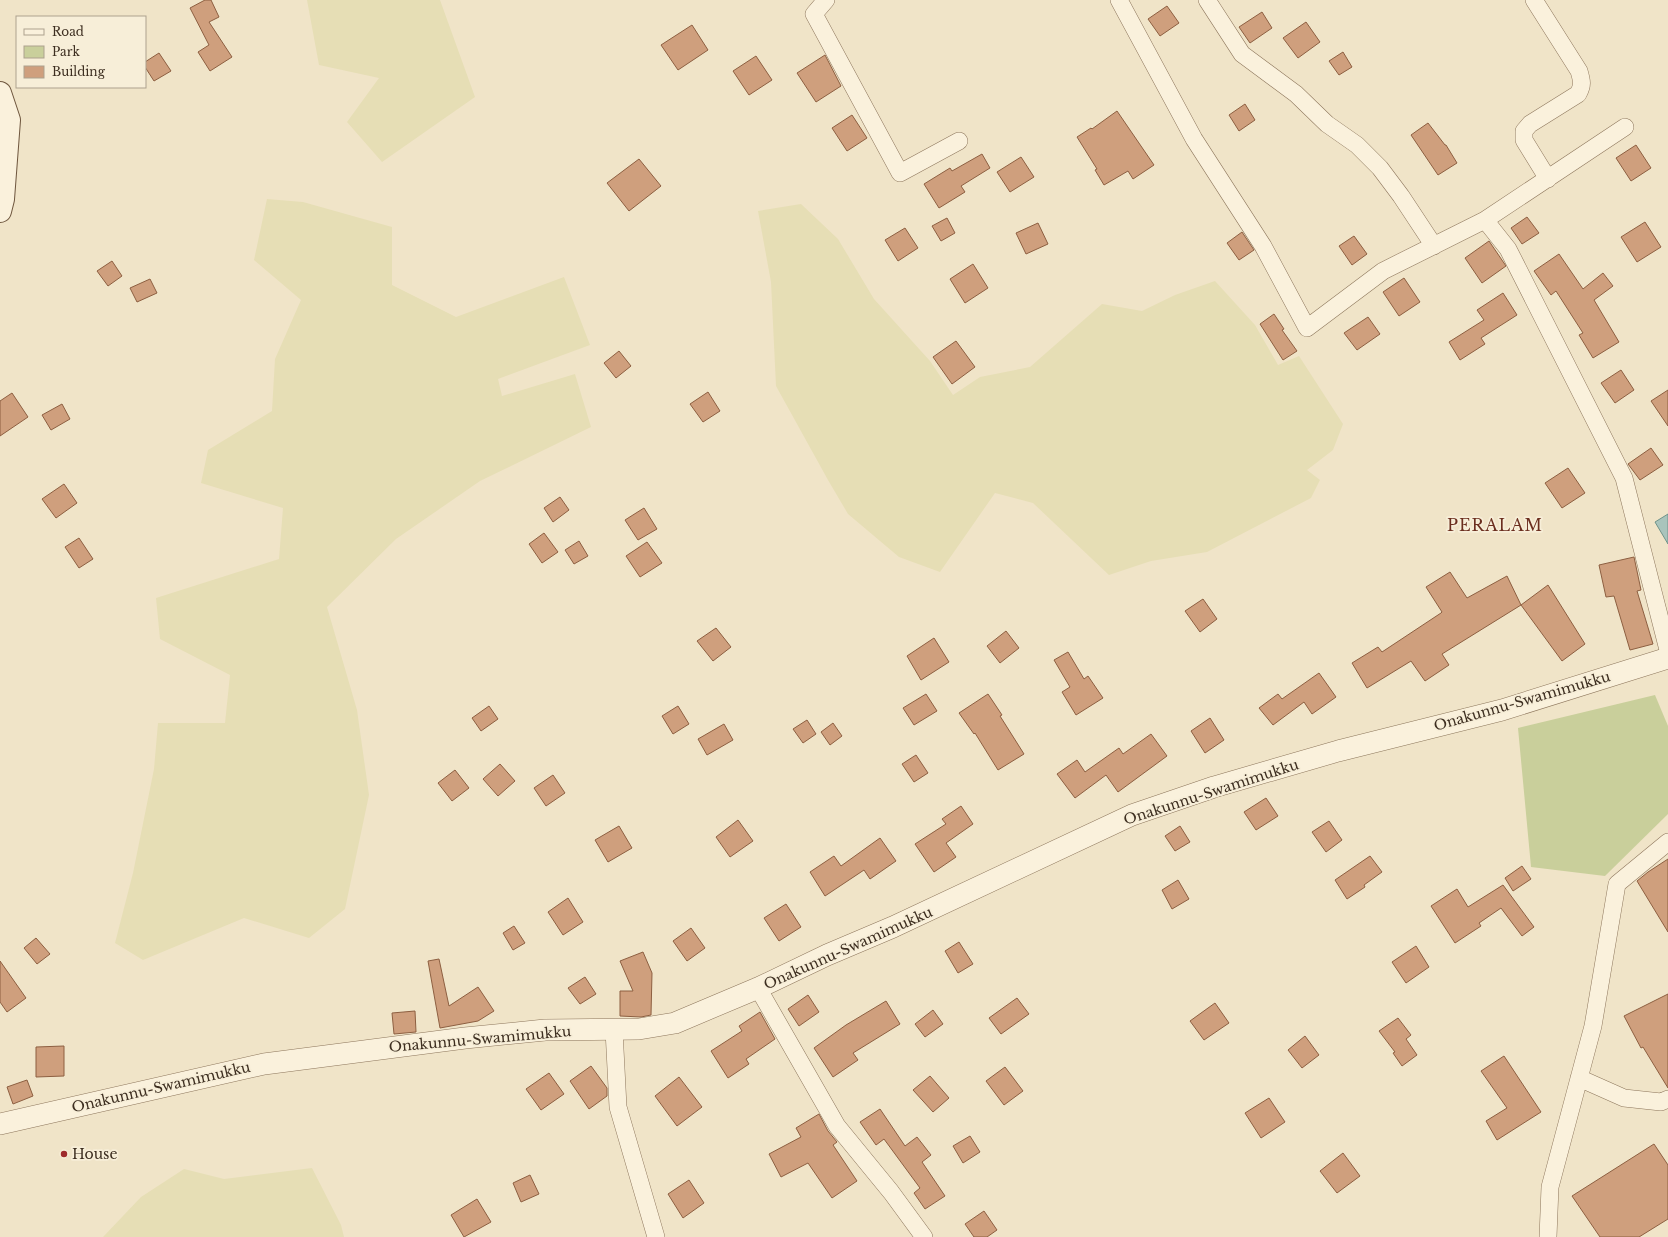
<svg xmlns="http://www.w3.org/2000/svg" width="1668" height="1237" font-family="'Libre Baskerville',serif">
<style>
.farmland{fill:#e6deb5}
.green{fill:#c9cf9b}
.water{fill:#a9c4bc;stroke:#6f938a}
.building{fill:#cf9f7d;stroke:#8d5f41}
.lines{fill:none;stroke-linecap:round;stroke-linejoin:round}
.minor-casing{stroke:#8d765c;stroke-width:18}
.tertiary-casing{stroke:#8d765c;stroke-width:22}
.secondary-casing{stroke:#6f573f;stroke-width:24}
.minor{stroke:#faf1dc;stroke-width:17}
.tertiary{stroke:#faf1dc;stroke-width:21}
.secondary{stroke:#faf1dc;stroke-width:22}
.poi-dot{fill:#9e2a2b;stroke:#f7eed8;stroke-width:1.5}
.labels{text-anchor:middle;stroke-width:3.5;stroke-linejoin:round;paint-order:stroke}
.street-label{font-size:14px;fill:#3d2e20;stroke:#f7eed8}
.poi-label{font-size:14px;fill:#3d2e20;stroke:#f7eed8;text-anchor:start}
.quarter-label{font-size:16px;letter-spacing:1px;fill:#6b2e1e;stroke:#f7eed8}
</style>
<rect width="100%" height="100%" fill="#f0e4c8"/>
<!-- farmland -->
<path class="farmland" d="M307,0H440L475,97L382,162L347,122L379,78L319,65Z
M267,199L303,202L392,227V285L456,317L564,277L590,345L498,379L502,396L575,374L591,427L480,481L396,539L327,607L357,710L369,795L345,909L309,938L244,918L143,960L115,943L133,873L154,769L158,723H225L230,675L160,639L156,598L279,559L283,508L201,483L208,450L272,411L275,359L301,300L254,260Z
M801,204L838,239L874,299L930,361L953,395L980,377L1030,367L1102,304L1142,311L1175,295L1215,281L1255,325L1278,365L1299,356L1343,424L1333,450L1307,470L1320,480L1311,498L1207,552L1151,561L1109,575L1033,503L995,493L940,572L899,557L848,514L828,480L776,386L771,282L758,211Z
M312,1168L341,1225L344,1237H103L141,1197L184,1169L224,1179Z"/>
<!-- green -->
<path class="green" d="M1655,695L1668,726V814L1605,876L1531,867L1518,728Z"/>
<!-- water -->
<path class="water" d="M1668,514V544L1655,522Z"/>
<!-- building -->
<path class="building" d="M205,0H211L219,17L209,22L232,57L210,71L198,52L209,45L190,8Z
M1167,6L1179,23L1160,36L1148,19Z
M1262,12L1272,28L1250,43L1239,27Z
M1306,22L1320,42L1298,58L1283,38Z
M692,25L708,50L678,70L661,45Z
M1343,52L1352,67L1339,75L1329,61Z
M159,53L171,71L154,81L145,67V62Z
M825,55L841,86L816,102L797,73Z
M756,56L772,80L749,95L733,71Z
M1245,104L1255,120L1239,131L1229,115Z
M1117,111L1154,165L1133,179L1128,171L1104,185L1095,170L1097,169L1077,137L1091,128L1092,129Z
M852,115L867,138L847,151L832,128Z
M1428,123L1445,145H1446L1457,163L1438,175L1411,135Z
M1636,145L1651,168L1631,181L1616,158Z
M982,154L990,168L961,186L965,192L939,208L924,184L950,168L952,171Z
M1021,157L1034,177L1010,192L997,172Z
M639,159L661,186L629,211L607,183Z
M1527,217L1539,233L1522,244L1511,228Z
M947,218L955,233L941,241L932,226Z
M1645,222L1661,247L1637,262L1621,237Z
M1038,223L1048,244L1026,254L1016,233Z
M905,228L918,248L898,261L885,240Z
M1242,232L1254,250L1239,260L1227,243Z
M1354,236L1367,254L1352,265L1339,246Z
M1489,241L1506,266L1482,283L1465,258Z
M1559,254L1583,289L1603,273L1613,286L1594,300L1619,342L1593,358L1579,335L1583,333L1556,291L1551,295L1534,271Z
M112,261L122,276L108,286L97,271Z
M973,264L988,288L965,303L950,279Z
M1404,278L1420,302L1399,316L1383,292Z
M150,279L157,293L137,302L130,288Z
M1503,293L1517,315L1481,338L1485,344L1460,360L1449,342L1484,320L1477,310Z
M1274,314L1284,329L1282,330L1297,351L1283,360L1260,324Z
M1368,317L1380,334L1357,350L1344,333Z
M956,341L975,367L952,384L933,357Z
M619,351L631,366L616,378L604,363Z
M1621,370L1634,390L1615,403L1601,383Z
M1668,390V426L1651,401Z
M708,392L720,411L703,422L690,404Z
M12,393L28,417L0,436V401Z
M62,404L70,419L51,430L42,415Z
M1651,448L1663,465L1640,480L1628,464Z
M1568,468L1585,493L1562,508L1545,483Z
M64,484L77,503L56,518L42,499Z
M560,497L569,510L553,522L544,508Z
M644,508L657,529L638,540L625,520Z
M544,533L558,552L542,563L529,544Z
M79,538L93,559L79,568L65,547Z
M579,541L588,556L574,564L565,550Z
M647,542L662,563L640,577L626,556Z
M1634,557L1641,590L1637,591L1653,644L1630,650L1614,596L1606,597L1599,565Z
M1450,572L1467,598L1507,576L1521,605L1442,654L1449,665L1425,681L1411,661L1367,688L1352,663L1378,647L1382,652L1441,613L1442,612L1426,587Z
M1548,585L1585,644L1562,661L1521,605Z
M1203,599L1217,619L1200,632L1185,611Z
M716,628L731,647L713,661L697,641Z
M1006,631L1019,648L1000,663L987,646Z
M934,638L949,662L921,680L907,656Z
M1068,652L1084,679L1088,676L1103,698L1076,715L1062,692L1070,687L1054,660Z
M1319,673L1336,697L1312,714L1304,702L1273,725L1259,708L1278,694L1282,699Z
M926,694L937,711L914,725L903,708Z
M988,694L1002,715L1000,716L1024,754L998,770L975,733L974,734L959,713Z
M489,706L498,719L481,731L472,718Z
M678,706L689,724L673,734L662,716Z
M1210,718L1224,740L1205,753L1191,731Z
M807,720L816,734L803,743L793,729Z
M833,723L842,736L830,745L821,732Z
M724,724L733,740L707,755L698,739Z
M1151,734L1167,756L1118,792L1106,775L1075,798L1057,774L1077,760L1085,772L1119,748L1123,754Z
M916,755L928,773L914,782L902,764Z
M500,764L515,781L498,796L483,779Z
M455,770L469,788L452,801L438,783Z
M553,775L565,793L546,806L534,788Z
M1266,798L1278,816L1256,830L1244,812Z
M961,806L973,824L946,843L956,857L934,872L915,844L946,824L942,819Z
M738,820L753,841L730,857L716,837Z
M1329,821L1342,840L1326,852L1312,832Z
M619,826L632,848L608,862L595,840Z
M1180,826L1190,842L1175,851L1165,836Z
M880,838L896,861L870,879L864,870L825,896L810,872L834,856L841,866Z
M1370,856L1382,872L1364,885L1365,887L1347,899L1335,880Z
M1668,859V932L1637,881L1648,872Z
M1522,866L1531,879L1513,891L1505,878Z
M1178,880L1189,899L1172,909L1162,890Z
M1503,885L1534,927L1522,936L1501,908L1479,923L1481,926L1455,943L1431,906L1457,889L1468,907Z
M568,898L583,922L563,935L548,912Z
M786,904L801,927L779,941L764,918Z
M514,926L525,943L513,950L503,933Z
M691,928L705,948L687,961L673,941Z
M36,938L50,954L37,964L24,948Z
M959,942L973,964L958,973L945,951Z
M1416,946L1429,967L1406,983L1392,962Z
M643,952L652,973L651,1015L641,1017L620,1016V991H633L620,961Z
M439,959L449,1006L478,987L494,1011L478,1021L440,1028L428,961Z
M0,961L26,998L7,1012L0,1002Z
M585,977L596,994L580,1004L568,988Z
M1668,994V1088L1643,1047L1641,1048L1624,1016Z
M808,995L819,1012L799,1026L788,1009Z
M1017,998L1029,1014L1001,1034L989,1018Z
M886,1001L900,1024L853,1053L858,1060L833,1077L814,1048L846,1025Z
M1215,1003L1229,1023L1204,1040L1190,1021Z
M933,1010L943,1024L925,1037L915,1024Z
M415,1011L416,1032L394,1034L392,1013Z
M760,1012L775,1039L746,1059L749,1064L728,1078L711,1051L742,1031L739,1026Z
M1398,1018L1411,1035L1406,1039L1417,1055L1402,1066L1393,1053L1395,1052L1379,1031Z
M1305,1036L1319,1055L1302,1068L1288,1050Z
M64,1046V1076L36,1077V1047Z
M1504,1056L1541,1112L1497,1140L1486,1121L1507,1108L1481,1071Z
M591,1066L607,1088V1096L589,1109L570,1081Z
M1005,1067L1023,1091L1004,1105L986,1081Z
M549,1073L564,1094L541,1110L526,1089Z
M930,1076L949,1098L933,1112L913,1090Z
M679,1077L702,1107L677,1126L655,1096Z
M27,1080L33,1096L13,1104L7,1087Z
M1269,1098L1285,1122L1261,1138L1245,1113Z
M880,1109L905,1146L917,1137L931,1155L922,1162L945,1196L925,1209L914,1193L920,1188L884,1139L876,1145L860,1122Z
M819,1114L828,1131L837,1142L833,1145L857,1181L832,1198L808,1163L781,1177L769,1154L801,1137L796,1128Z
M970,1136L980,1152L963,1163L953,1146Z
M1654,1144L1668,1165V1219L1639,1237H1600L1572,1196Z
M1343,1153L1360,1176L1337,1193L1320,1171Z
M530,1175L539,1194L521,1202L513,1183Z
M689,1180L704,1203L683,1218L668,1194Z
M477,1199L491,1222L464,1237L451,1215Z
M984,1211L997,1230L987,1237H974L965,1224Z"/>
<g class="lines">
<!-- minor casing -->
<g class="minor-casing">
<path id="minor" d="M826,0L814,14L900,173L959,141
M1119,0L1194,139L1263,246L1307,328L1383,271L1485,220L1508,249L1624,478L1668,650
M1207,0L1242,54L1296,94L1327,124L1357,145L1380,168L1401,196L1434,246
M1534,0L1579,71C1582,81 1583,85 1578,94L1530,124L1524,131V140L1548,179
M1485,220L1625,127
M758,988L837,1126L891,1192L924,1237
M614,1030L618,1107L656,1237
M1579,1078L1624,1098L1661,1102L1668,1099
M1548,1237L1550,1187L1593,1026L1617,884L1668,842"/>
</g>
<!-- tertiary casing -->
<g class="tertiary-casing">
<path id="tertiary" d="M0,1124L264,1064L465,1038L545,1030L639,1029L675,1023L758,988L827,955L893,927L1132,815L1214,787L1338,751L1502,710L1668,658"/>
</g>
<!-- secondary casing -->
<g class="secondary-casing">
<path id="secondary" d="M0,93L9,120L3,199L0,211"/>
</g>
<!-- minor -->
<use href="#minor" class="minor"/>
<!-- tertiary -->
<use href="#tertiary" class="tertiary"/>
<!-- secondary -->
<use href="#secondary" class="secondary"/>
</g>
<!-- markers -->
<circle class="poi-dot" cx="64" cy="1154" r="4"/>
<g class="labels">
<!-- street labels -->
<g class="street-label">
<text transform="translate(1522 701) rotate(-16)" y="5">Onakunnu-Swamimukku</text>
<text transform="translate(1211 792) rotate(-18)" y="5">Onakunnu-Swamimukku</text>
<text transform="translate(848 948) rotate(-24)" y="5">Onakunnu-Swamimukku</text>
<text transform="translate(480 1039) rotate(-5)" y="5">Onakunnu-Swamimukku</text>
<text transform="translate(161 1087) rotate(-13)" y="5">Onakunnu-Swamimukku</text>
</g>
<!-- poi labels -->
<g class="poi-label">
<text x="72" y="1159">House</text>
</g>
<!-- quarter labels -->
<g class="quarter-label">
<text x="1495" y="531">PERALAM</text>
</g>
</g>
<!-- legend -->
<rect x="16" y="16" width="130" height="72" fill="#f7eed8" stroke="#ada18e"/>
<rect x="24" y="29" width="20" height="6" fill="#faf1dc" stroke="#ada18e"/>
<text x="52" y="36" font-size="12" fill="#3d2e20">Road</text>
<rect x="24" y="46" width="20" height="12" fill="#c9cf9b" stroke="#ada18e"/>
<text x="52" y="56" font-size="12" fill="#3d2e20">Park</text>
<rect x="24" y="66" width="20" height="12" fill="#cf9f7d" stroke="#ada18e"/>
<text x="52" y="76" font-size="12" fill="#3d2e20">Building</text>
</svg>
